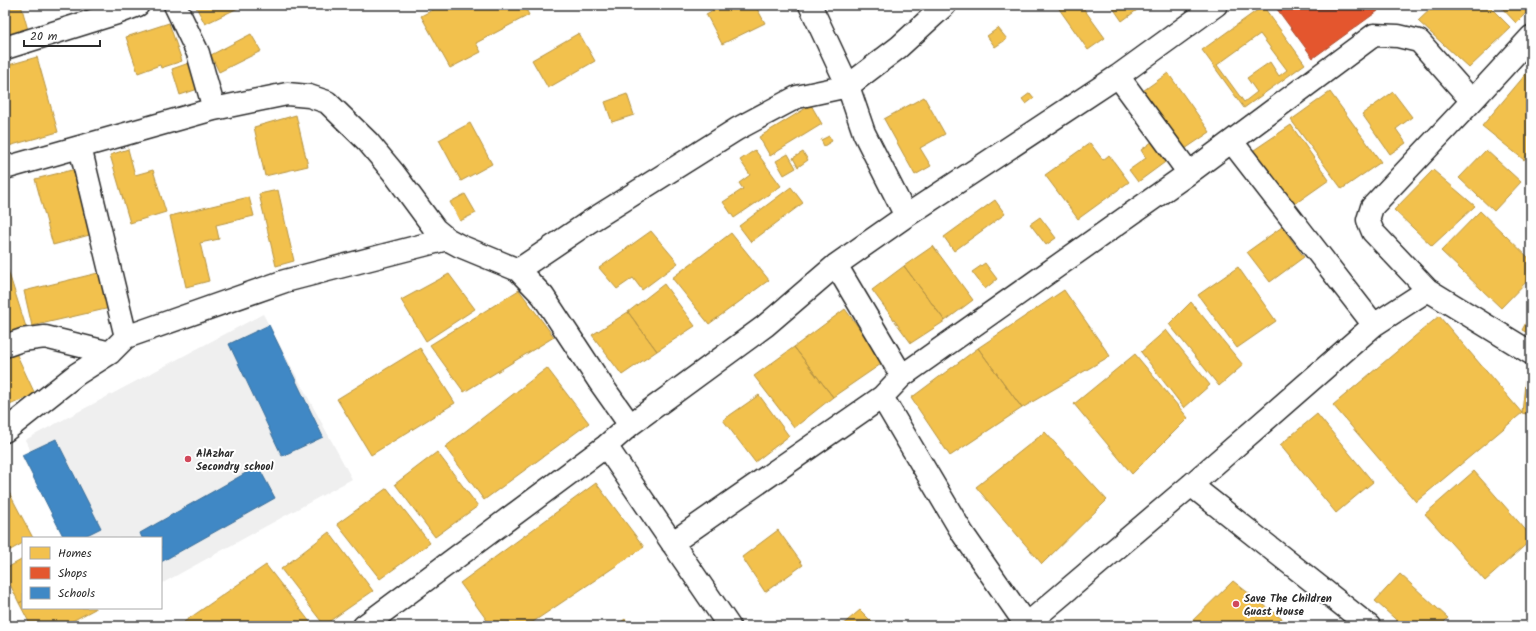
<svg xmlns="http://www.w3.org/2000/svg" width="1536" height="631" font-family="Kalam,sans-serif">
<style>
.built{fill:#efefef}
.homes{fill:#f2c14e;stroke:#b69444;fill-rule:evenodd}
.shops{fill:#e4572e;stroke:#ac4a2d}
.schools{fill:#3f88c5;stroke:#396c97}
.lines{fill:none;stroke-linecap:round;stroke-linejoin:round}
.minor-casing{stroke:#2b2b2b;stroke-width:25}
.minor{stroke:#fff;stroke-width:22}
.poi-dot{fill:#d1495b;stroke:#fff;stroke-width:1.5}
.labels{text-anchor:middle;stroke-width:4;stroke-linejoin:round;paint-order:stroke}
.poi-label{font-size:11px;font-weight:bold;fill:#2b2b2b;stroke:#fff;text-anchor:start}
</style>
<rect width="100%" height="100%" fill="#fff"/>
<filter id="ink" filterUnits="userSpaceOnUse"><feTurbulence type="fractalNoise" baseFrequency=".025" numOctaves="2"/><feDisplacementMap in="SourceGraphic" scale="8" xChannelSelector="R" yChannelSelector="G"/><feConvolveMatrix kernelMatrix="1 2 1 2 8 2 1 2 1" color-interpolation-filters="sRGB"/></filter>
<g filter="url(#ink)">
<!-- built -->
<path class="built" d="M263,314L352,479L161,584V538H76L25,440Z"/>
<!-- homes -->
<path class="homes" d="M5,5H21L28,30L5,37Z
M195,5H236L238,8L205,24Z
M442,5H524L529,15L476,43L481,52L450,68L421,16Z
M723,5H755L765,23L722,44L706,14Z
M1059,5H1081L1105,38L1088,50L1057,6Z
M1111,5H1134L1137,10L1122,21Z
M1435,5H1488L1511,28L1469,68L1418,21Z
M1499,5H1531V8L1516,23Z
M1263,6L1305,64L1244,108L1202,50ZM1260,34L1287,70L1279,76L1270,62L1247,78L1257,92L1244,102L1217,65Z
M169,23L182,61L161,68L160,65L138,73L126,37Z
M998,28L1007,39L995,47L987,36Z
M579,33L595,61L548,88L532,60Z
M251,34L261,51L219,72L211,55Z
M37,57L58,132L5,147V66Z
M189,63L198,89L180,95L172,69Z
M1531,68V151L1524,160L1482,126Z
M1168,73L1210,132L1182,151L1140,93Z
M1330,92L1381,162L1342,189L1291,120Z
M1393,92L1412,117L1396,129L1406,143L1390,154L1362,114Z
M1030,93L1034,98L1026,104L1022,99Z
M627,94L634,115L612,122L605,102Z
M924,97L945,134L920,148L931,166L915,175L884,119Z
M811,105L822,124L770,156L759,137Z
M296,115L308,166L265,176L254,127Z
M470,123L492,164L461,181L439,140Z
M1291,125L1329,180L1289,208L1251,152Z
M829,136L832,141L824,146L821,140Z
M1153,141L1168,160L1138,182L1129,170L1146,158L1141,150Z
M1090,143L1103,160L1109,155L1129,182L1078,219L1045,175Z
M128,149L135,175L153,170L166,212L130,223L110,155Z
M755,150L781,186L734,218L723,202L743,189L739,183L750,175L740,160Z
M1486,150L1521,182L1494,211L1459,178Z
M803,152L808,160L798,167L793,158Z
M788,154L796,168L784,175L776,161Z
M76,169L93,234L53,245L35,179Z
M1433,170L1475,206L1432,246L1394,210Z
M791,187L803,203L751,242L739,226Z
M278,190L294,261L276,266L259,194Z
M465,194L476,213L460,221L450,202Z
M249,197L254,216L216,225L219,239L200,243L209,281L186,287L170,216Z
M995,200L1005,214L954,251L944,237Z
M1480,211L1531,260V277L1501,308L1441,251Z
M1040,217L1056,238L1046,245L1030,224Z
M1282,227L1304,257L1270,282L1247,252Z
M651,231L678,263L642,290L633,278L617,289L599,268Z
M731,233L769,280L709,324L672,278Z
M933,246L973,300L945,321L904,266Z
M5,261L26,327L5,334Z
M985,263L997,279L985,289L972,272Z
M904,266L945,321L911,343L872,290Z
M1238,267L1276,321L1237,348L1198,295Z
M102,272L110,308L32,326L24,291Z
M449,274L475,309L426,341L401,300Z
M664,284L695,326L657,351L628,312Z
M519,290L554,337L464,392L430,345Z
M1064,290L1110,356L1022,408L978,348Z
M1191,302L1243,365L1219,386L1169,324Z
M845,309L884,362L833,397L794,347Z
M628,312L657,351L622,375L592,335Z
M1531,313V335L1522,330Z
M1439,316L1522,413L1416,502L1333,405Z
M1166,330L1210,385L1184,408L1141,352Z
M794,347L833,397L794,428L754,376Z
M420,348L455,403L371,455L337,399Z
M978,348L1022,408L950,456L911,398Z
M16,353L35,394L5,407V358Z
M1135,354L1188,418L1132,474L1074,404Z
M1527,363L1531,364V415L1522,413Z
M547,368L589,423L484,500L445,447Z
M759,395L789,436L755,462L723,420Z
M1317,414L1373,482L1336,513L1280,445Z
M1045,432L1107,500L1042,564L976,487Z
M437,452L478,506L435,537L395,484Z
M1474,471L1531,536V540L1485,581L1425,514Z
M596,483L644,547L527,626H491L460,583Z
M5,485L33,538H23V543L5,553Z
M387,488L430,543L380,579L337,524Z
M778,530L803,565L765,592L742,557Z
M329,532L373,591L324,625L281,569Z
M23,559V601L19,603L5,574V569Z
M266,565L313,626H187L184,622Z
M1400,574L1448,618L1440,626H1403L1375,601Z
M1233,581L1291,626H1187Z
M23,601V608H95V609L63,626H31L19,603Z
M860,610L876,626H841Z
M625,619L630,626H616Z"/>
<!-- shops -->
<path class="shops" d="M1274,5H1374L1378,11L1313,58Z"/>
<!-- schools -->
<path class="schools" d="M269,325L323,437L282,456L229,344Z
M56,439L101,528L81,538H64L22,455Z
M258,466L275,498L161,562V538H142L140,533Z"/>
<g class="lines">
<!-- minor casing -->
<g class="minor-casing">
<path id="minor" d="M175,5L198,53L214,109
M810,5L848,86L864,133L906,216
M1531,37L1472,101L1372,207L1368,220L1373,232L1428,290L1531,353
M5,48L117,13L138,5
M1118,76L1189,173
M1232,142L1374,325
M80,147L126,337
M5,168L214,109L287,94L309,96L327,102L368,142L393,172L435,229L447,239L460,246L518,270L543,296L601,384L630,425
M836,265L902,376
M518,270L589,222L737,129L797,97L848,86L899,47L945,5
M5,346L22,340L45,337L110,353
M882,397L963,534L1027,626
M5,431L77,374L110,353L126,337L285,281L447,239
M606,446L729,626
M1191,485L1369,626
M672,543L882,397L902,376L1189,173L1374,35L1398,36L1419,41L1472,101
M364,626L606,446L630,425L765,326L836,265L906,216L1118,76L1216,5
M1025,626L1191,485L1374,325L1428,290"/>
</g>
<!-- minor -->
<use href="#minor" class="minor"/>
</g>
</g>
<!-- markers -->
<g class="poi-dot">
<circle cx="188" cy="459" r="4"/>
<circle cx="1236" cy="604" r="4"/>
</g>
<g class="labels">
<!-- poi labels -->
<g class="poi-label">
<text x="196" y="457">AlAzhar<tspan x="196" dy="13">Secondry school</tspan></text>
<text x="1244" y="602">Save The Children<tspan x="1244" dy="13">Guast House</tspan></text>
</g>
</g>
<!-- margin -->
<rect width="1536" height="631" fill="none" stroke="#fff" stroke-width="20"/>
<rect x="10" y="10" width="1516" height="611" fill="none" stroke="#2b2b2b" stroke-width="1.5" filter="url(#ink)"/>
<!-- legend -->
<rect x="22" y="537" width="140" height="72" fill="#ffffff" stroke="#aaaaaa"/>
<rect x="30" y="547" width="20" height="12" fill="#f2c14e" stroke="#aaaaaa"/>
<text x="58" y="557" font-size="12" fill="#2b2b2b">Homes</text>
<rect x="30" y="567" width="20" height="12" fill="#e4572e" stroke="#aaaaaa"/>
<text x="58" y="577" font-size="12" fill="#2b2b2b">Shops</text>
<rect x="30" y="587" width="20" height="12" fill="#3f88c5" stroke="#aaaaaa"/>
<text x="58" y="597" font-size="12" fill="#2b2b2b">Schools</text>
<!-- scale -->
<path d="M24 40v6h76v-6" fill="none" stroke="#2b2b2b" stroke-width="2"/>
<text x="30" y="40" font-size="12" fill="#2b2b2b" stroke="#ffffff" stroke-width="3" paint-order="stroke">20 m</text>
</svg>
